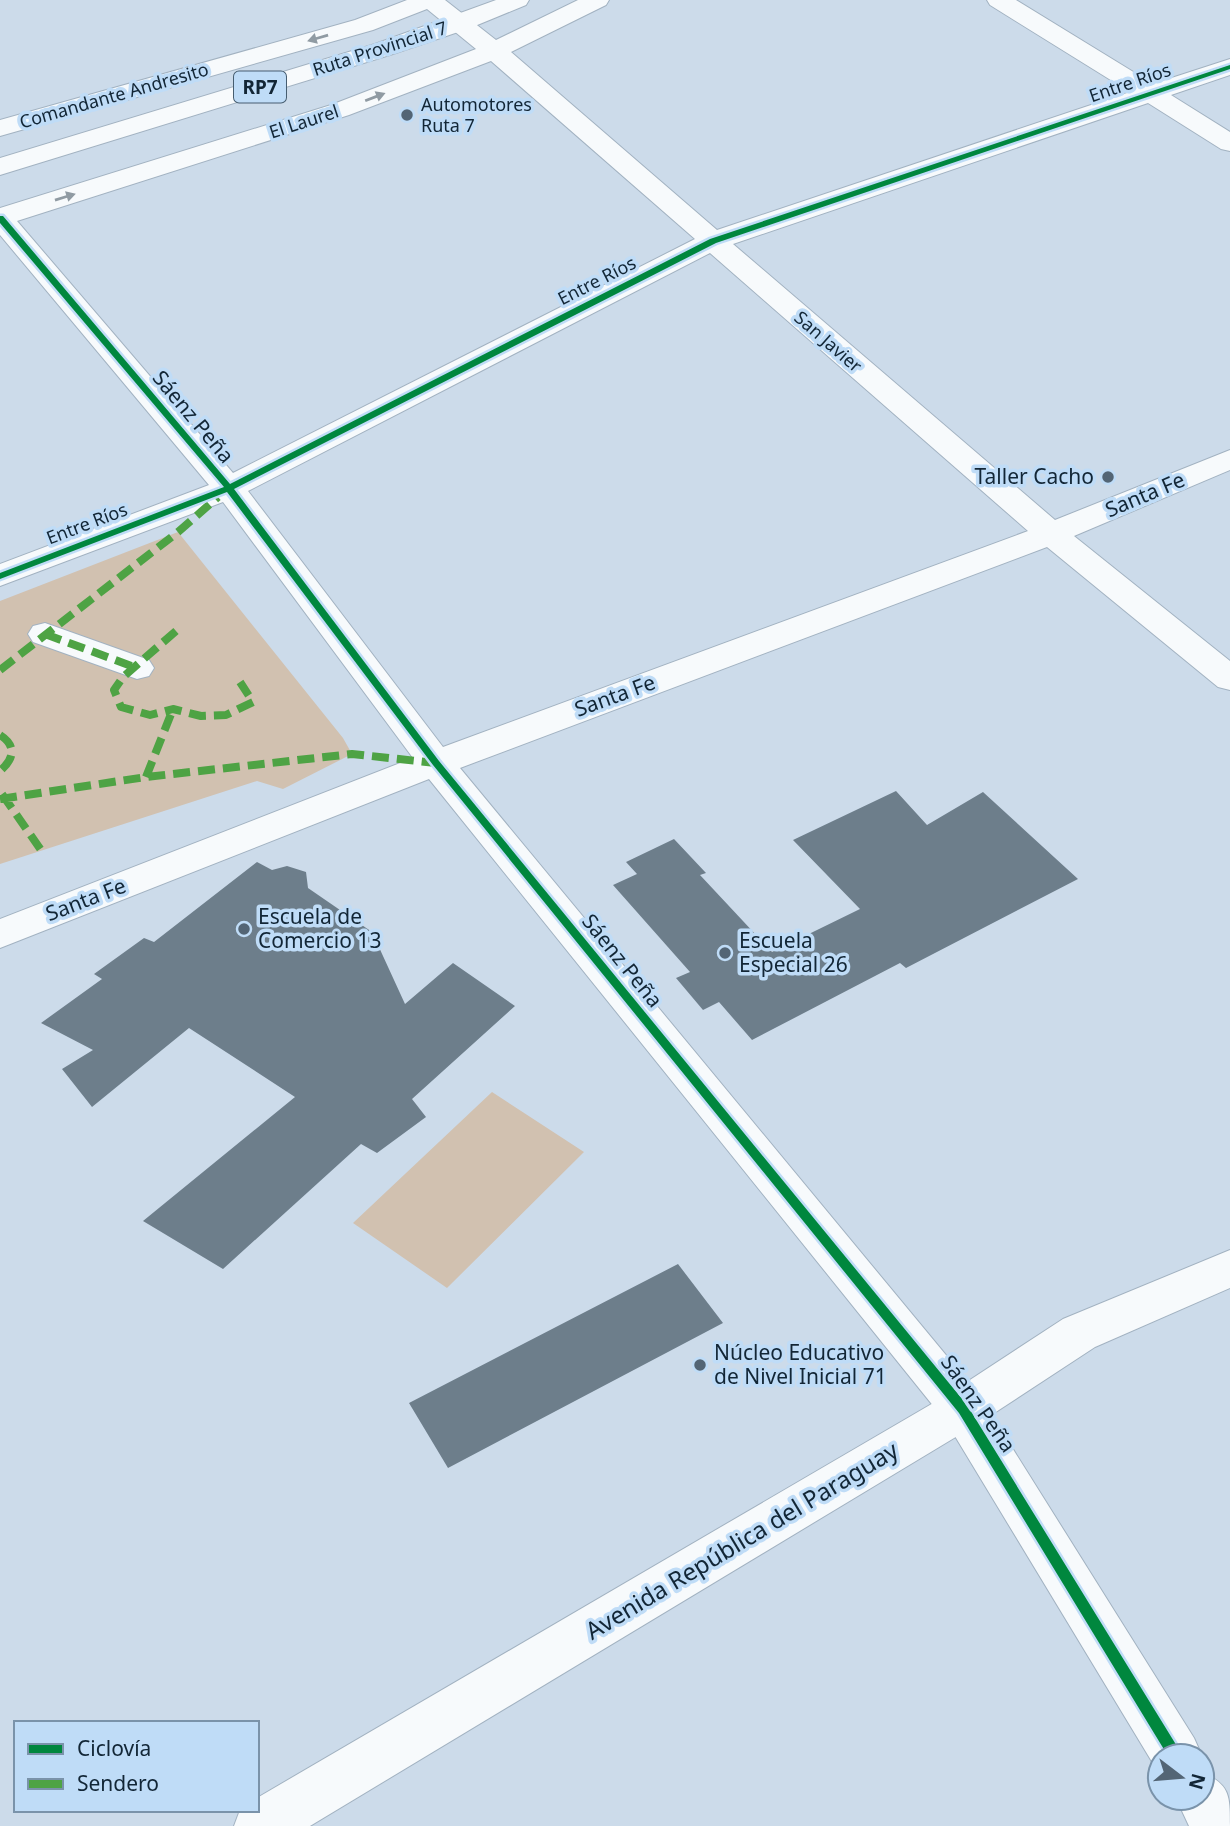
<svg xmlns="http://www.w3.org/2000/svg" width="1230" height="1826" font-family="'Noto Sans',sans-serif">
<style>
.green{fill:#d1c1b0}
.building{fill:#6d7e8b}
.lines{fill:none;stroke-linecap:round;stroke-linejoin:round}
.minor-casing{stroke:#a2b2c1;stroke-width:2}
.major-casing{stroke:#a2b2c1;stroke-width:2}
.minor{fill:#f7fafc;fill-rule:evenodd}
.major{fill:#f7fafc;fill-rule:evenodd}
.quiet{stroke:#4ea344;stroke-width:8;stroke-dasharray:17 8;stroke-linecap:butt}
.cycleway-casing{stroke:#bfdcf7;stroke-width:5}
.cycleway{fill:#00873e;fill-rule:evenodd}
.oneway{fill:#909ba3}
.poi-dot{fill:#536575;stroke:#bfdcf7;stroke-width:2.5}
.labels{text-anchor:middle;stroke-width:7;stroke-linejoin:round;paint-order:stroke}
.far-street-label{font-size:18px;fill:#122636;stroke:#bfdcf7}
.far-poi-label{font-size:18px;fill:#122636;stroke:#bfdcf7;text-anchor:start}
.shield{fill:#bfdcf7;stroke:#465d70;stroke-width:2}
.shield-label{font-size:19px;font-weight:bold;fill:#122636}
.street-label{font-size:21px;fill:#122636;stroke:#bfdcf7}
.poi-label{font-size:21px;fill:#122636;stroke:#bfdcf7;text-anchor:start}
.near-street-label{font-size:24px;fill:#122636;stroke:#bfdcf7}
</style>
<rect width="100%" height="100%" fill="#ccdbea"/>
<!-- green -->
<path class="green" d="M178,532L343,738L352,754L283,789L257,781L0,864V601Z
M492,1092L584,1152L447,1288L353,1223Z"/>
<!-- building -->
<path class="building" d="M896,791L927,825L983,792L1078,879L906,968L900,963L752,1040L719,1002L703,1010L676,978L690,972L613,885L637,874L626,862L674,839L706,873L700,875L772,952L860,909L793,840Z
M257,862L272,870L287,866L306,872L308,888L372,932L405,1004L453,963L515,1006L412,1099L426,1117L377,1153L361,1144L223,1269L143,1221L295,1097L189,1028L92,1107L62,1069L93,1050L41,1023L102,979L94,974L144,938L154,942Z
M678,1264L723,1323L448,1468L409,1403Z"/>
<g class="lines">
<!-- minor casing -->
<g class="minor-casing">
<path id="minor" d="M407,0H445L496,40L578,0H609L606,5L511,52L717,230L1130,92L990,5L987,0H1016L1153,84L1230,59V75L1171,95L1230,132V151L1221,149L1148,103L733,244L1055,520L1230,450V470L1074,536L1230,661V690L1218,687L1047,547L460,768L979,1395L1194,1738L1202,1756H1160V1775L947,1423L429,779L0,948V919L413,758L223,502L0,586V564L209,485L0,235V208L331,105L476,49L427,9L373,30L0,136V120L355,20ZM491,61L695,239L233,473L17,221L349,115ZM710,253L1028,531L443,747L248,491Z
M45,623L149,660L154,668L149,676L137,679L33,642L28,634L33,626Z
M1202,1772C1230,1785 1230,1795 1230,1826H1189L1176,1798H1202Z"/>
</g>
<!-- major casing -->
<g class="major-casing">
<path id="major" d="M496,0H529L526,5L470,28L393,54L0,175V158L375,44Z
M1230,1250V1288L1095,1347L979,1423L310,1826H234L240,1810H257V1798L947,1395L1063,1319Z"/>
</g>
<!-- minor -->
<use href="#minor" class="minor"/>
<!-- major -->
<use href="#major" class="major"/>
<!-- quiet -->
<path class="quiet" d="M176,631L123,677L114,690L121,707L150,715L173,709L201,716L226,715L253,702L240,682
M45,634L137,668
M0,670L178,532L218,497
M0,735C17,746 14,759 0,771
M146,777L173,709
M2,794L41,850
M0,799L146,777L352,754L436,763"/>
<!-- cycleway casing -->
<g class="cycleway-casing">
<path id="cycleway" d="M1230,65V69L716,243L234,489L439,761L967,1405L1183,1756H1168L959,1413L433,765L227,492L0,579V573L224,487L0,223V216H3L230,484L710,239Z"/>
</g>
<!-- cycleway -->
<use href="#cycleway" class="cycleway"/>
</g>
<!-- one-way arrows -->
<defs><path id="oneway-solid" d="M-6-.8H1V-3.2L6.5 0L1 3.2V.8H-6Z" transform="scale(1.75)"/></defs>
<g class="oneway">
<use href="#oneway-solid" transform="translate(318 38) rotate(164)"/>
<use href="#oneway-solid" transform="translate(375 97) rotate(-21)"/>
<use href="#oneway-solid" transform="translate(65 197) rotate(-17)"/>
</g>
<!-- markers -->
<g class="poi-dot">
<circle cx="407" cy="115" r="7"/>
<circle cx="1108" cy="477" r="7"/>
<circle cx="244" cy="929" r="7"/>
<circle cx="725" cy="953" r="7"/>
<circle cx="700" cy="1365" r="7"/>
</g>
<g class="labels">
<!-- far-street labels -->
<g class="far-street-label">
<text transform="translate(380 49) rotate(-18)" y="6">Ruta Provincial 7</text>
<text transform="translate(1130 83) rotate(-19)" y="6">Entre Ríos</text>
<text transform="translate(114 96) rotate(-16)" y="6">Comandante Andresito</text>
<text transform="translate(304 122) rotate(-18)" y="6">El Laurel</text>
<text transform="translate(597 281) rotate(-27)" y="6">Entre Ríos</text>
<text transform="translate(828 342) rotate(41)" y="6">San Javier</text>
<text transform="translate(87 524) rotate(-21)" y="6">Entre Ríos</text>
</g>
<!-- far-poi labels -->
<g class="far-poi-label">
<text x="421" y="111">Automotores<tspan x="421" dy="21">Ruta 7</tspan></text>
</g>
<!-- shield labels -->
<rect class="shield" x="234" y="71.5" width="52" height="31" rx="5"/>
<g class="shield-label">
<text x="260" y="94">RP7</text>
</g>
<!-- street labels -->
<g class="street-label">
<text transform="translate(193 417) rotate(50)" y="7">Sáenz Peña</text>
<text transform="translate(1145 495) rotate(-23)" y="7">Santa Fe</text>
<text transform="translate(615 696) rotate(-20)" y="7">Santa Fe</text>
<text transform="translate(86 900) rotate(-21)" y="7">Santa Fe</text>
<text transform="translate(622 961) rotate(51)" y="7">Sáenz Peña</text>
<text transform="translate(978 1404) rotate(55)" y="7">Sáenz Peña</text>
</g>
<!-- poi labels -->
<g class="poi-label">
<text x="1094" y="484" text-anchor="end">Taller Cacho</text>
<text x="258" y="924">Escuela de<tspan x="258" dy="24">Comercio 13</tspan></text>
<text x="739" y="948">Escuela<tspan x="739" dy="24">Especial 26</tspan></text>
<text x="714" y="1360">Núcleo Educativo<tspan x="714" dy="24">de Nivel Inicial 71</tspan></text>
</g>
<!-- near-street labels -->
<g class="near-street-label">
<text transform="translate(742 1541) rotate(-31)" y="8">Avenida República del Paraguay</text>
</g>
</g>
<!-- legend -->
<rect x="14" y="1721" width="245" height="91" fill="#bfdcf7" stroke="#7a93aa" stroke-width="2"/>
<rect x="28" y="1744" width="35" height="10" fill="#00873e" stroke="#7a93aa" stroke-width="2"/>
<text x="77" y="1756" font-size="21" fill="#122636">Ciclovía</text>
<rect x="28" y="1779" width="35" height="10" fill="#4ea344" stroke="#7a93aa" stroke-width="2"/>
<text x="77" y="1791" font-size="21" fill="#122636">Sendero</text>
<!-- north arrow -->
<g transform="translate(1181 1777) rotate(106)"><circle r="33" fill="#bfdcf7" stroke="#7a93aa" stroke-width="2"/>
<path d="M0-5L12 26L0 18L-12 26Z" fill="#536575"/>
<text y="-10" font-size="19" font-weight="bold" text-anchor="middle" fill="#122636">N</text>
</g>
</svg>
